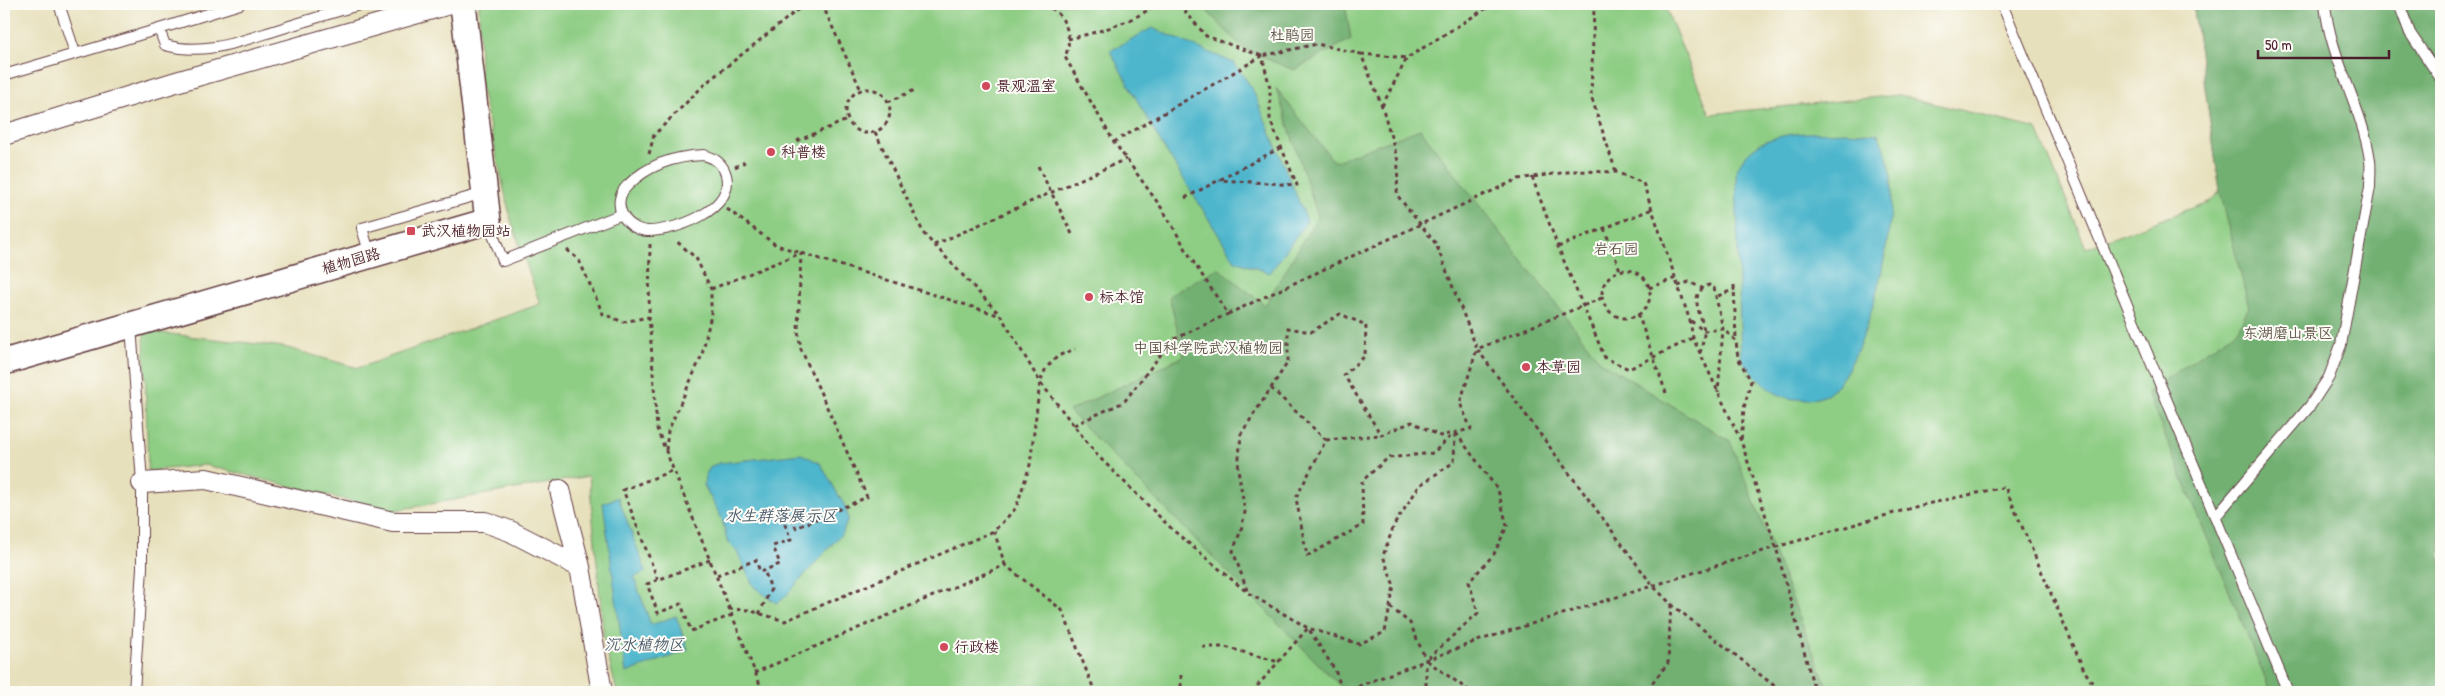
<svg xmlns="http://www.w3.org/2000/svg" width="2445" height="696" font-family="'Patrick Hand','LXGW WenKai TC',sans-serif">
<style>
.green{fill:#8ecd84;stroke:#6c7658}
.forest{fill:#72b072;stroke:#5e684e}
.water{fill:#4db6cc;stroke:#4c6a7c}
.lines{fill:none;stroke-linecap:round;stroke-linejoin:round}
.service-casing{stroke:#623c41;stroke-width:12}
.minor-casing{stroke:#623c41;stroke-width:22}
.tertiary-casing{stroke:#623c41;stroke-width:28}
.path{stroke:#623c41;stroke-width:3;stroke-dasharray:4 4;stroke-linecap:butt}
.service{stroke:#fff;stroke-width:10}
.minor{stroke:#fff;stroke-width:20}
.tertiary{stroke:#fff;stroke-width:25}
.poi-dot{fill:#d1495b;stroke:#fdfcf7;stroke-width:2}
.labels{text-anchor:middle;stroke-width:4;stroke-linejoin:round;paint-order:stroke}
.park-label{font-size:15px;fill:#5e5346;stroke:#fdfcf7}
.poi-label{font-size:15px;fill:#4a1f2b;stroke:#fdfcf7;text-anchor:start}
.street-label{font-size:15px;fill:#4a1f2b;stroke:#fdfcf7}
.water-label{font-size:16px;font-style:italic;fill:#4b5b6b;stroke:#fdfcf7}
</style>
<rect width="100%" height="100%" fill="#fdfcf7"/>
<filter id="ink" filterUnits="userSpaceOnUse"><feTurbulence type="fractalNoise" baseFrequency=".02" numOctaves="2"/><feDisplacementMap in="SourceGraphic" scale="10" xChannelSelector="R" yChannelSelector="G"/><feConvolveMatrix kernelMatrix="1 2 1 2 8 2 1 2 1" color-interpolation-filters="sRGB"/></filter>
<filter id="wash" filterUnits="userSpaceOnUse"><feTurbulence type="fractalNoise" baseFrequency=".0096" numOctaves="4" result="noise"/><feDisplacementMap in="SourceGraphic" scale="20" xChannelSelector="R" yChannelSelector="G"/><feGaussianBlur stdDeviation="1.12" result="paint"/><feColorMatrix in="noise" values="0 0 0 0 0 0 0 0 0 0 0 0 0 0 0 0 0 1.4 0 .05"/><feComposite in="paint" operator="in"/></filter>
<g filter="url(#wash)">
<rect width="100%" height="100%" fill="#e7e0bc"/>
<!-- green -->
<path class="green" d="M479,4H1664L1710,114L1899,95L2037,129L2086,248L2211,201L2220,191L2193,4H2441V692H617L604,641L589,476L391,511L205,465L148,471L144,331L284,347L358,368L540,304L511,220L480,84Z"/>
<!-- forest -->
<path class="forest" d="M1200,4H1345L1351,39L1294,70L1245,50Z
M2193,4H2441V692H2271L2147,392L2237,330L2249,307L2220,191Z
M1276,88L1334,162L1420,129L1601,362L1730,441L1829,692H1346L1069,411L1184,356L1169,296L1218,268L1265,305L1318,216Z"/>
<!-- water -->
<path class="water" d="M1152,28L1234,63L1252,88L1307,221L1270,273L1235,261L1158,138L1110,51Z
M1847,132L1878,134C1883,146 1889,160 1891,173C1898,218 1867,376 1823,396C1817,399 1808,399 1801,399C1776,401 1754,378 1741,358L1736,172C1754,127 1806,134 1847,132Z
M801,454L820,463L846,508L848,519L843,532L782,600L776,603L754,587L737,552L727,540L722,519L704,485L705,476L711,466L720,463Z
M618,497L646,572L634,577L651,625L676,616L688,650L626,673L603,503Z"/>
</g>
<g filter="url(#ink)">
<g class="lines">
<!-- service casing -->
<g class="service-casing">
<path id="service" d="M59,4L75,53
M2002,4L2288,692
M2399,4L2410,33L2441,79
M159,29L240,4
M4,75L159,29L165,45C204,56 241,41 277,30C306,21 334,12 362,4
M704,155C715,158 723,164 726,175C735,210 675,231 648,231C625,230 609,203 628,185C648,165 676,156 704,155Z
M488,222L503,261L622,214
M370,255L362,228L484,193
M131,325L142,483V568L134,692
M2216,516L2310,406L2329,377L2341,345L2370,187C2370,178 2371,168 2370,160C2362,105 2330,59 2325,4"/>
</g>
<!-- minor casing -->
<g class="minor-casing">
<path id="minor" d="M4,135L176,82L450,4
M142,483L206,479L393,522H485L510,531L580,567
M560,490L580,567L602,692"/>
</g>
<!-- tertiary casing -->
<g class="tertiary-casing">
<path id="tertiary" d="M4,362L488,221L463,4"/>
</g>
<!-- path -->
<path class="path" d="M822,4L861,90
M1044,4C1065,13 1074,36 1065,57L1114,142L1163,210L1194,263L1228,314L1518,179L1575,171L1616,172L1643,183L1690,321L1693,338L1741,441L1776,547L1815,692
M1179,4L1206,36L1262,56L1317,44L1361,54L1382,106L1398,161L1397,195L1436,244L1477,349L1460,403L1471,429L1440,436L1412,422L1381,435L1344,375L1365,356L1366,325L1340,314L1311,332L1288,328V362L1241,434L1238,469L1245,512L1241,530L1233,551L1248,593
M1591,4L1594,9L1591,96L1616,172
M1068,39C1099,32 1131,23 1157,4
M1361,54L1407,58L1493,4
M846 111a22 22 0 1 1 44 0a22 22 0 1 1-44 0Z
M888,102L917,89
M1382,106L1407,58
M875,132L924,234L1001,316L1040,382L1097,455L1174,531L1248,593L1308,628L1335,670L1343,692
M797,141L847,120
M1114,142L1262,56L1270,88V120L1297,185L1219,180
M649,154L654,135L706,83L805,4
M1038,166L1072,234
M735,167L745,162
M1532,177L1558,247L1605,358L1629,369L1693,338
M1185,198L1280,148
M727,209L776,245L1001,316
M1604,228L1620,270
M650,244L649,314L657,429L763,692
M934,245L1126,159
M1558,247L1652,209
M567,250L579,260L603,314L623,322L649,317
M1602 294a24 24 0 1 1 48 0a24 24 0 1 1-48 0Z
M1734,285L1736,340
M1678,286L1689,282L1704,289
M1649,288L1676,278
M711,289L801,253L798,331L801,349L867,497L796,528L790,514L782,517L791,540L773,546L780,564L760,572L756,560L717,575
M1718,296L1735,289
M1602,298L1477,349L1653,586L1671,604L1668,663L1645,692
M1638,314L1666,393
M1691,321L1704,331L1723,329L1736,341L1738,358L1751,381L1744,408L1741,441
M1700,353C1702,346 1704,339 1704,332C1704,317 1685,295 1709,285L1714,288L1723,329L1718,392
M1271,388L1326,440L1296,498L1307,556L1363,525L1362,481L1388,458L1433,453L1453,434
M1074,425L1124,402L1172,340L1228,314
M1456,433L1498,490L1507,526L1494,554L1469,582L1478,613L1426,660L1471,692
M1326,440L1380,435
M666,450L668,431L702,355L711,315V289L696,258L675,240
M994,531L1005,565
M710,560L647,584L658,613L681,604L691,631L732,615
M658,580L623,490L674,470
M1671,604L1782,692
M1390,607L1410,623L1426,660V692
M729,609L748,610L785,621L994,531L1016,508L1030,465L1040,382L1046,368L1058,356L1075,349
M759,614L771,589L764,570
M1202,647H1225L1279,662
M754,673L1005,565L1062,610L1095,692
M1181,675V692
M1252,692L1308,628L1359,644L1385,632L1394,586L1383,556L1394,525L1420,485L1454,462L1455,433
M1343,692L1477,641L1776,547L1922,505L2005,487L2084,670L2098,692"/>
<!-- service -->
<use href="#service" class="service"/>
<!-- minor -->
<use href="#minor" class="minor"/>
<!-- tertiary -->
<use href="#tertiary" class="tertiary"/>
</g>
</g>
<!-- markers -->
<g class="poi-dot">
<circle cx="986" cy="86" r="5"/>
<circle cx="771" cy="152" r="5"/>
<rect x="406" y="226" width="10" height="10" rx="2.5"/>
<circle cx="1089" cy="297" r="5"/>
<circle cx="1526" cy="367" r="5"/>
<circle cx="944" cy="647" r="5"/>
</g>
<g class="labels">
<!-- park labels -->
<g class="park-label">
<text x="1292" y="40">杜鹃园</text>
<text x="1616" y="254">岩石园</text>
<text x="2288" y="338">东湖磨山景区</text>
<text x="1208" y="353">中国科学院武汉植物园</text>
</g>
<!-- poi labels -->
<g class="poi-label">
<text x="996" y="91">景观温室</text>
<text x="781" y="157">科普楼</text>
<text x="421" y="236">武汉植物园站</text>
<text x="1099" y="302">标本馆</text>
<text x="1536" y="372">本草园</text>
<text x="954" y="652">行政楼</text>
</g>
<!-- street labels -->
<g class="street-label">
<text transform="translate(351 261) rotate(-16)" y="5">植物园路</text>
</g>
<!-- water labels -->
<g class="water-label">
<text x="781" y="521">水生群落展示区</text>
<text x="644" y="650">沉水植物区</text>
</g>
</g>
<!-- margin -->
<rect width="2445" height="696" fill="none" stroke="#fdfcf7" stroke-width="20"/>
<!-- scale -->
<path d="M2258 50v8h131v-8" fill="none" stroke="#4a1f2b" stroke-width="2.5"/>
<text x="2265" y="50" font-size="15" fill="#4a1f2b" stroke="#fdfcf7" stroke-width="4" paint-order="stroke">50 m</text>
</svg>
